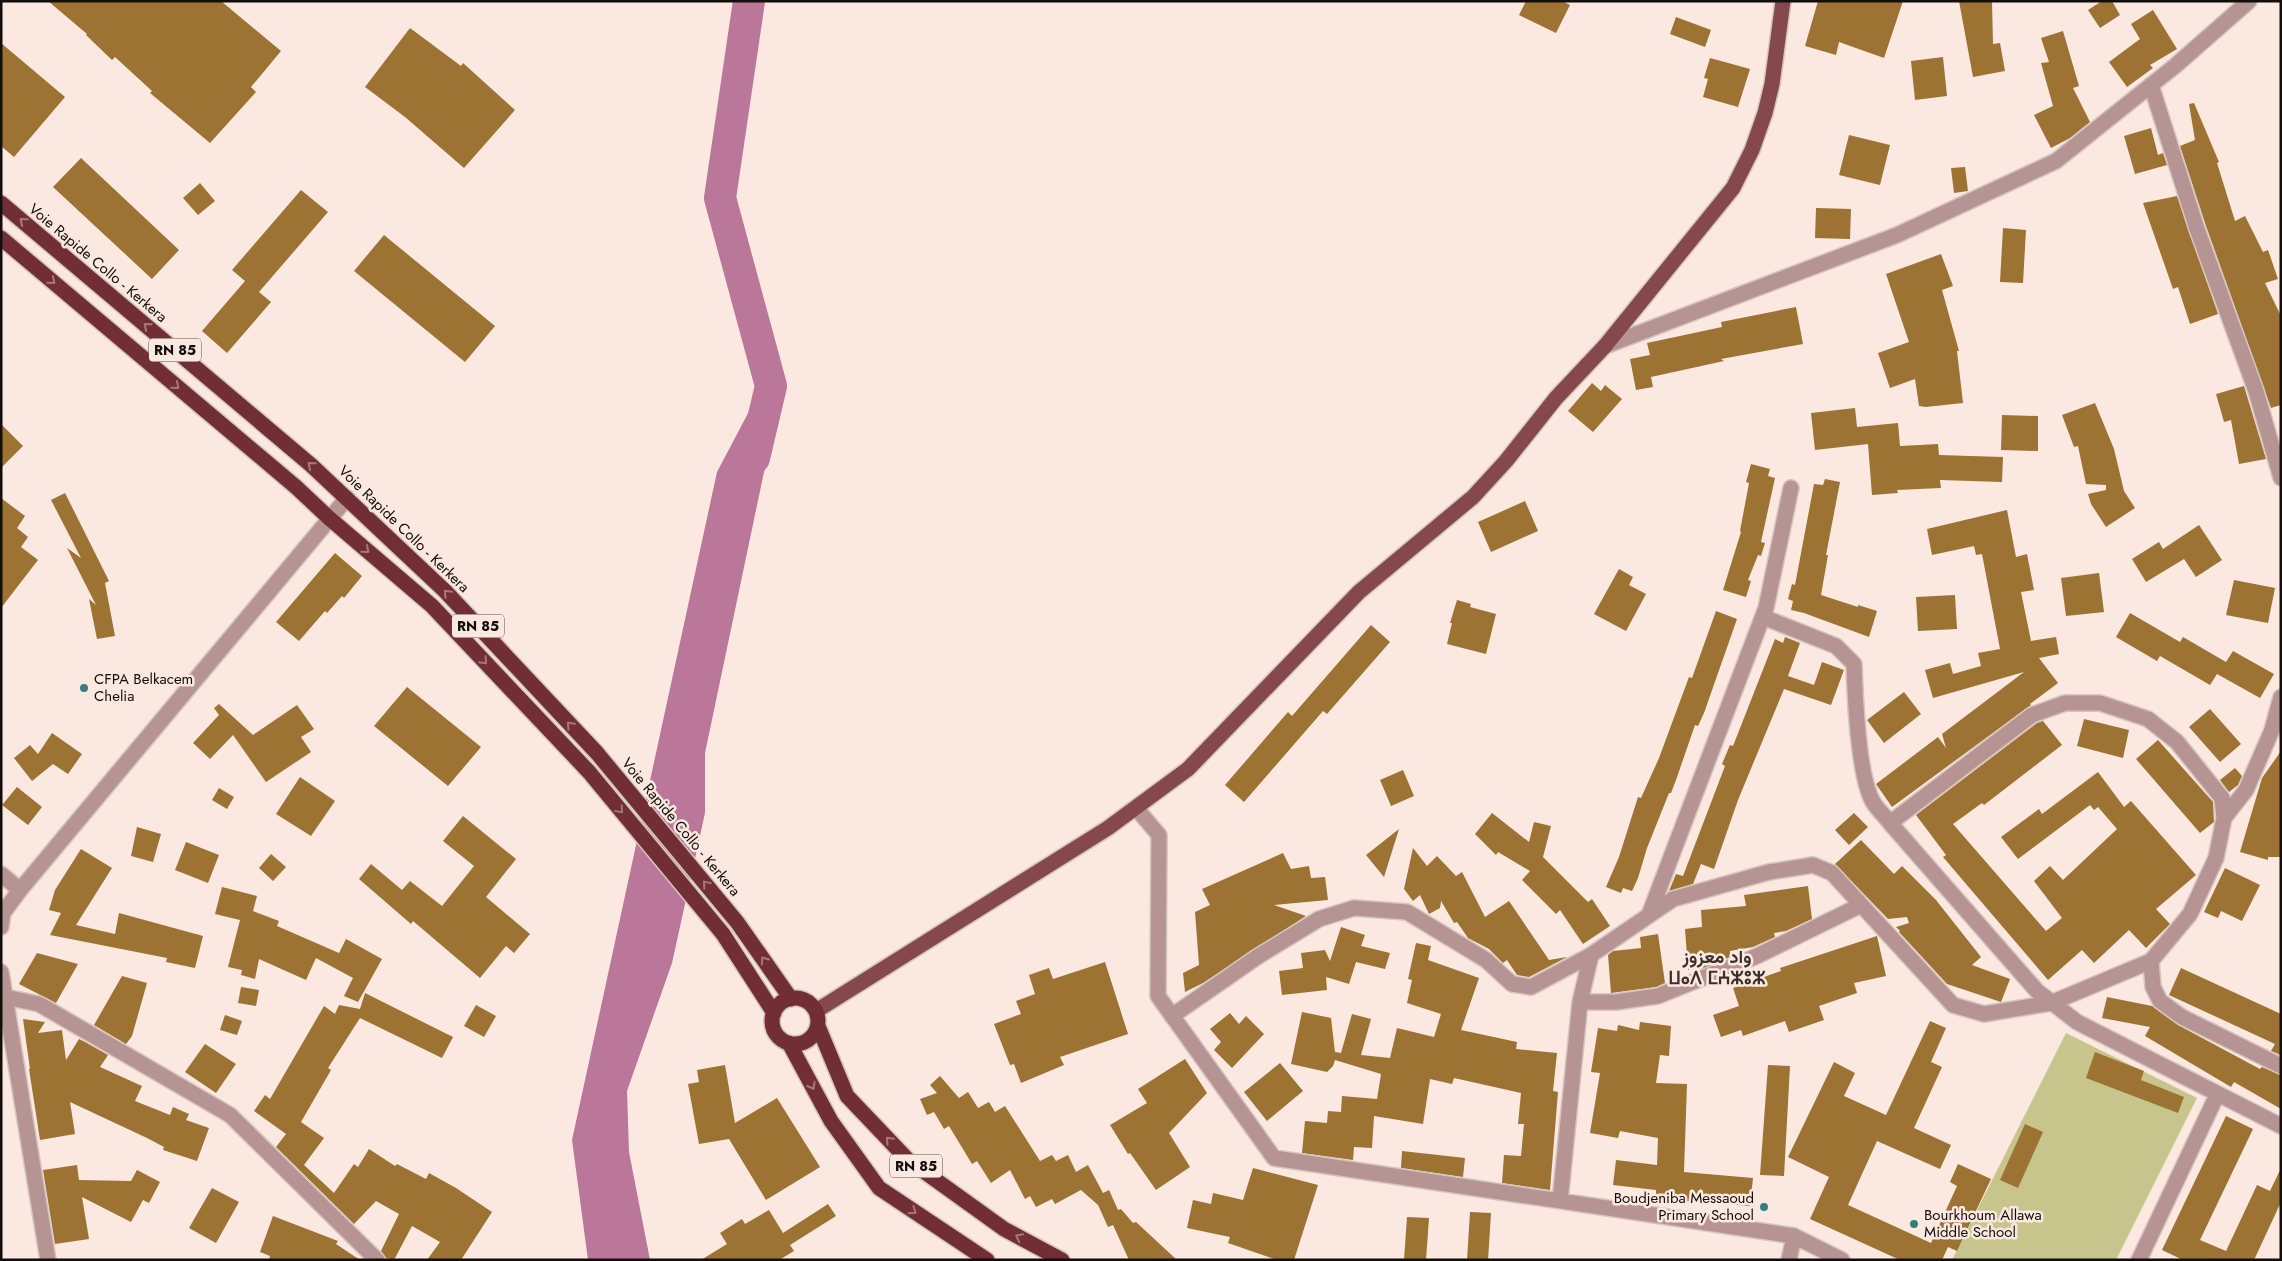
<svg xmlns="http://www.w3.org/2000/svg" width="2282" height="1261" font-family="Jost,Vazirmatn,'Noto Sans Tifinagh',sans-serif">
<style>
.green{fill:#c8c58c}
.water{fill:#ba779a}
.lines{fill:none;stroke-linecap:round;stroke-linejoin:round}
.river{stroke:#ba779a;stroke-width:32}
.building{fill:#9c7333}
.minor-casing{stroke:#d5c5bf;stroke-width:18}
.major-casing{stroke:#d5c5bf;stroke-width:18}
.highway-casing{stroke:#d5c5bf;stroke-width:18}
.minor{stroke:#b79494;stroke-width:15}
.major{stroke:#85494d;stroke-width:15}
.highway{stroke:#712e34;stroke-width:15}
.oneway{stroke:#a87879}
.poi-dot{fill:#347d7b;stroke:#fae8e1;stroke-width:2}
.labels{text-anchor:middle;stroke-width:5;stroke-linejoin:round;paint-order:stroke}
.shield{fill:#fae8e1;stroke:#584f4b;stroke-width:1}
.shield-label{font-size:14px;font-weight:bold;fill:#130e0b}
.street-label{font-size:15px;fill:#130e0b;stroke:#fae8e1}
.poi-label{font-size:15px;fill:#130e0b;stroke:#fae8e1;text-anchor:start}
.quarter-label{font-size:18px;font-weight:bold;fill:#3d302a;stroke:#fae8e1}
</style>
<rect width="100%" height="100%" fill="#fae8e1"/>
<!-- green -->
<path class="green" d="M2066,1033L2197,1098L2116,1260H1952Z"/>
<!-- water -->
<path class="water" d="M755,400L773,429L705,753V813L672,963L627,1091L629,1152L650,1260H588L572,1140L717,472Z"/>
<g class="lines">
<!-- river -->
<path class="river" d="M749,1L720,198L771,386L754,458"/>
</g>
<!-- building -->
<path class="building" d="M48,1H221L281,51L251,87L256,92L210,143L150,93L152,91L115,57L112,60L86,35L87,34Z
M1526,1H1562L1570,5L1556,33L1519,15Z
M1818,1H1903L1884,58L1839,42L1836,55L1805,46Z
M1959,1H1992L1993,44L2000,43L2005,71L1973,77Z
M2102,1H2112L2120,15L2100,28L2088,10Z
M2153,10L2177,49L2150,65L2153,68L2127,87L2109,62L2140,39L2131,24Z
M1676,17L1711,30L1705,47L1670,34Z
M410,28L461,66L463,63L515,110L464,168L405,117L365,87Z
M2063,31L2079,86L2073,88L2090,122L2070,138L2051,148L2034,115L2053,106L2041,63L2049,62L2041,38Z
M1,43L65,97L14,157L1,146Z
M1943,57L1947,96L1915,100L1911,61Z
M1710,58L1750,69L1738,107L1703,97L1708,79L1704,78Z
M2194,103L2219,162L2217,163L2235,221L2245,216L2263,252L2268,250L2278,279L2265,283L2281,316V405L2271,408L2206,226L2180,146L2195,140L2189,104Z
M2151,128L2158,155L2163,153L2167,165L2135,174L2124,136Z
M1849,135L1890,145L1880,185L1839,175Z
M81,158L179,250L152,279L53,187Z
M1965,167L1968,191L1954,193L1951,168Z
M200,183L215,201L198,215L183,198Z
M301,190L328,212L259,292L271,302L227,353L202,331L245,281L232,270Z
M2177,196L2218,314L2190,324L2178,287L2173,289L2143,203Z
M1816,208L1851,209L1850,239L1815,238Z
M2003,228L2026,230L2023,283L2000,282Z
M384,235L495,326L465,362L354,271Z
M1941,254L1953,286L1942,290L1959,351H1957L1963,403L1926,407L1919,406L1915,379L1890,388L1878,353L1909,342L1886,274Z
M1796,307L1803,344L1721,359L1724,361L1651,377L1653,387L1636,390L1630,359L1650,355L1647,343L1722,327L1721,322Z
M1592,383L1601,391L1605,385L1622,399L1593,432L1568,411Z
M2244,386L2266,459L2239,464L2231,420L2224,422L2216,394Z
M2095,403L2114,449L2124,491L2135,508L2106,527L2091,504L2088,494L2106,490V485L2086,484L2078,446L2074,447L2062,415Z
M1855,408L1857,427L1898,423L1900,446L1938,444L1939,455L2003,457L2002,482L1940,480L1941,488L1897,490L1898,493L1872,495L1868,444L1815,450L1811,413Z
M2002,415L2038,416V451L2001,450Z
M1,424L23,446L1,468Z
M1751,464L1770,469L1768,476L1775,478L1761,542L1765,543L1761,556L1758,555L1748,580L1751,581L1746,597L1723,590L1741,532L1740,531L1749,483L1746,482Z
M1825,479L1840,482L1826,555H1828L1821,595L1858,607V605L1877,611L1869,637L1804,613L1791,610L1793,601L1788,599L1792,584L1795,585L1814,484L1823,485Z
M65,493L109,581L105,583L115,636L97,639L89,599L96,605L67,548L81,558L51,500Z
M1,498L25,516L17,528L28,537L21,547L38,560L1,608Z
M1525,501L1538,531L1491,552L1478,522Z
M2007,510L2016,557L2027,554L2034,590L2021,592L2031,641L2056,637L2059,654L2039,658L2058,683L2030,704L2031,705L1892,807L1876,784L1938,737L1946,748L1942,734L2024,672L1933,698L1925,670L1950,663L1953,674L1981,666L1978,653L2000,649L1982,554L1976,555L1974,546L1932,555L1927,529Z
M2199,525L2222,560L2196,577L2184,559L2146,582L2132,559L2159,542L2163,549Z
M335,553L362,576L344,598L342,596L327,613L325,611L299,641L276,622Z
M1619,569L1633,577L1629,585L1646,594L1626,631L1594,614Z
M2099,573L2104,612L2066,616L2061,578Z
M2234,580L2275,588L2268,623L2226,615Z
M1955,595L1957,629L1918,631L1916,597Z
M1457,600L1471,604L1470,607L1496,614L1486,654L1447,644L1452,623H1450Z
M1716,611L1737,619L1704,713L1698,726L1695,725L1676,780L1671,793H1669L1647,848L1638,878L1632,891L1623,888L1621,893L1606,887L1619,857L1638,797L1641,798L1659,758L1689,677L1692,678Z
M2130,613L2180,642L2183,637L2226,662L2233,651L2274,674L2260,698L2217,674L2210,685L2160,656L2157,661L2116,637Z
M1371,625L1390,642L1327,714L1323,711L1244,802L1225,785L1288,712L1292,716Z
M1785,637L1800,643L1788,676L1814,685L1822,662L1844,670L1831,705L1784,689L1738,800L1714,869L1701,864L1693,884L1669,891L1676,874L1683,876L1725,766L1722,764L1730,745L1733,746L1775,639L1783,643Z
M407,687L481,747L448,786L374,726Z
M1904,692L1921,714L1884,743L1867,720Z
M219,704L253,735L297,705L314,729L301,737L311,752L266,782L233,735L210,759L193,743L219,715L214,708Z
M2210,709L2241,744L2220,762L2189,727Z
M2084,719L2129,730L2123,758L2077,746Z
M2043,721L2062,745L1984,805L1982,803L1953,824L2046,931L2062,918L2034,881L2050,866L2063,880L2117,829L2098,807L2094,810L2090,805L2018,859L2001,837L2039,809L2042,814L2098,772L2124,807L2131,801L2196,875L2156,909L2170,924L2146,948L2129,930L2094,963L2082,950L2048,980L1943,857L1946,855L1916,815L2037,723Z
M52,733L82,754L68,774L53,764L32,781L14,758L30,745L38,754Z
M2158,740L2213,802L2214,822L2200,833L2136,759Z
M2281,751V857H2268V860L2240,852L2262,778Z
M2235,768L2242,776L2238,785L2229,792L2220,780Z
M1403,770L1414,796L1391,806L1380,780Z
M300,777L335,801L311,836L276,814Z
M17,787L42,807L28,825L2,805Z
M219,788L234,797L227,809L212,800Z
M1492,813L1529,842L1534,822L1551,826L1543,857L1588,902L1592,899L1610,926L1583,944L1560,910L1556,914L1522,880L1530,871L1498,852L1496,855L1475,834Z
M1854,813L1868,827L1849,845L1835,830Z
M463,816L516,859L486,897L530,934L514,953L506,946L480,978L413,921L411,924L359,879L371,864L402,890L410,881L442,906L474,866L443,841Z
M137,827L161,834L153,862L131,856Z
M1399,829L1384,877L1366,855Z
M1861,840L1894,874L1902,866L1936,900L1981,957L1972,965L2010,979L2001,1002L1947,984L1899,932L1900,931L1896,927L1909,923L1907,917L1888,919L1835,864Z
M186,842L219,855L208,883L175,870Z
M1413,848L1427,866L1437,856L1456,876L1462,872L1485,917L1509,901L1549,960L1567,957L1529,977L1517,975L1507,960L1503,963L1489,949L1468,938L1457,922L1454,923L1441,901L1440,908L1429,914L1420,895L1413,901L1404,889Z
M81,849L112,868L76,925L115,934L119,913L203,936L195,968L166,962L167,958L50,935L61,913L49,910L55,890Z
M1283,853L1291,869L1309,866L1311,878L1325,877L1328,900L1274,905L1306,916L1203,983L1185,992L1183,973L1199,965L1195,912L1210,905L1202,889Z
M271,854L286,867L273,881L259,868Z
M2225,868L2260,885L2242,921L2221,911L2218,918L2204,912Z
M1808,886L1812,919L1786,931L1774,933L1775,937L1753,947L1730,951V957L1699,970H1688L1685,929L1702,927L1701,910L1746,906L1744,895Z
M222,887L257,896L253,911L279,921L277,926L339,953L346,939L382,959L358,1002L344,996L353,978L316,958L306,980L259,959L255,979L241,975L242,970L228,967L240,920L215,914Z
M1341,927L1365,935L1361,946L1390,953L1385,969L1356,962L1349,984L1326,977L1327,990L1282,995L1279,971L1303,968L1301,953L1325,950L1330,961Z
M1658,934L1665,983L1656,987L1611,993L1608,955L1613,951L1641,948L1640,937Z
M1877,936L1886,976L1854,983L1857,993L1819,1006L1824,1020L1789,1032L1785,1021L1743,1036L1741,1030L1721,1037L1713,1015L1739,1006L1733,988L1781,971L1780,968Z
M1416,943L1431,946L1428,960L1479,978L1461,1030L1517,1042L1516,1049L1557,1053L1553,1091L1558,1092L1550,1190L1502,1183L1504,1155L1521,1156L1524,1124H1518L1521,1093L1454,1078L1452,1084L1430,1079L1423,1124L1374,1116L1372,1148L1354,1147L1353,1160L1302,1153L1305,1121L1327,1123L1328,1111L1341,1112L1342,1096L1377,1099L1381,1074L1335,1060L1333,1066L1327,1072L1291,1064L1302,1012L1331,1018L1335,1052L1341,1053L1352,1014L1371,1019L1361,1055L1390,1058L1397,1028L1434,1037L1441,1014L1407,1003L1412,980L1408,979Z
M37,953L78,964L56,1003L19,984Z
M1105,962L1128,1034L1060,1057L1064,1065L1021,1083L1014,1064L1010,1065L994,1024L1021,1014L1016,1001L1035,994L1029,975L1049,968L1053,979Z
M2181,968L2281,1014V1055L2271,1051L2275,1044L2169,995Z
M122,976L147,983L132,1036L126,1044L94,1025Z
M241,987L259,990L256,1006L238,1003Z
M365,993L453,1037L442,1058L360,1018L328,1068L331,1070L301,1122L324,1138L304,1165L334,1193L354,1164L358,1167L369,1149L395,1166L397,1164L426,1179L429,1173L456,1188L492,1212L461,1260H427L440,1242L412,1226L394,1260L386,1258L381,1251L399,1214L376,1201L354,1224L276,1147L286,1134L254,1111L265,1095L270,1099L324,1006L335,1014L339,1005L360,1009Z
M2107,997L2152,1006L2178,1025L2260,1069L2262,1067L2281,1075V1109L2234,1082L2231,1087L2145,1036L2150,1027L2102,1018Z
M476,1005L496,1016L484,1037L464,1026Z
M1230,1013L1239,1024L1246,1016L1264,1034L1232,1068L1214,1050L1221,1042L1210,1029Z
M225,1015L242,1021L237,1035L220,1030Z
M23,1019L45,1022L38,1033L62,1030L66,1060L79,1039L85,1042L108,1055L100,1067L142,1086L135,1101L170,1115L173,1107L189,1114L186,1120L209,1128L197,1161L163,1150L164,1147L147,1138L70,1102L75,1134L40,1140L29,1069H30Z
M1930,1021L1946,1028L1931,1062L1942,1067L1914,1128L1951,1145L1940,1169L1877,1141L1848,1205L1931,1243L1957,1186L1950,1182L1958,1164L1991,1179L1957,1251L1948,1247L1942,1260H1900L1810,1219L1829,1177L1788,1157L1834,1062L1855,1073L1844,1096L1886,1115Z
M1640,1022L1671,1026L1669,1056L1660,1055L1656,1083L1687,1084L1684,1172L1753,1178L1750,1206L1683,1201V1202H1656V1190L1613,1185L1616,1160L1657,1165L1658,1138L1620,1131L1618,1138L1590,1133L1600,1073L1591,1072L1598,1028L1617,1031L1618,1025L1639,1030Z
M205,1044L236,1064L216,1093L185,1072Z
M2095,1052L2144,1071L2141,1080L2184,1097L2178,1113L2086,1078Z
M1185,1059L1207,1093L1169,1133L1190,1167L1156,1190L1130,1153L1128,1154L1110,1125L1147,1103L1138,1089Z
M1280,1063L1303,1091L1267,1121L1244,1092Z
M725,1065L735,1123L777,1098L820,1167L766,1200L729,1139L699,1144L688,1084L699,1082L697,1070Z
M1768,1065L1790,1066L1784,1176L1760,1175Z
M940,1076L959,1098L968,1092L978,1108L989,1102L995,1112L1005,1106L1040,1161L1052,1155L1056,1161L1068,1155L1076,1172L1088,1165L1103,1193L1109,1190L1118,1210L1121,1209L1133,1223L1136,1222L1177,1260H1129L1113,1225L1108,1227L1098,1205L1081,1190L1055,1204L1052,1199L1036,1207L1030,1196L1025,1199L1010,1170L991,1183L977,1161L972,1164L949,1126L944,1129L934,1112L927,1115L920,1099L937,1093L930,1085Z
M2226,1116L2253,1129L2200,1240L2226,1251L2257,1185L2270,1191L2281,1168V1202L2254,1260H2183L2162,1250Z
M2025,1124L2043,1132L2018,1188L2000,1180Z
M1402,1151L1465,1158L1463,1177L1401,1168Z
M77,1165L79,1180L131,1181L137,1170L160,1182L149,1203L143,1200L131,1222L82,1197L89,1239L55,1244L43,1170Z
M1253,1168L1318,1185L1294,1260H1277L1228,1243L1230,1237L1187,1228L1193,1200L1211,1204L1213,1193L1243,1200Z
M212,1188L239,1202L216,1243L189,1228Z
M828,1204L836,1216L790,1245L794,1251L779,1260H701L727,1244L720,1233L742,1219L745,1224L769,1210L783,1233Z
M1470,1212L1491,1213L1488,1260H1467Z
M273,1216L338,1241L336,1244L360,1260H269L270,1256L260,1252Z
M1407,1217L1429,1218L1426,1260H1404Z"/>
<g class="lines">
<!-- minor casing -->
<g class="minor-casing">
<path id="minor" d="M2151,85L2197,229L2256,391L2281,478
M1605,346L1897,235L2056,161L2175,66L2249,1
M1763,617L1836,646L1854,664C1855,696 1858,776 1873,802C1877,809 1885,816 1890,823
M1136,808L1159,835L1158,996L1274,1158L1794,1236L1842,1260
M2224,818L2246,790L2272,730L2281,697
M1,874L20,890
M1649,915L1766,608L1791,488
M1,927L3,913L20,890L347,498
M2151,961L2153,987L2160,1001L2182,1017L2281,1066
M1,972L48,1260
M5,997L39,1004L230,1115L377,1260
M1580,1002H1616L1658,996L1757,956L1861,905
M1172,1016L1257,957L1319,919L1354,908L1407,912L1486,960L1512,984L1531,987L1591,955L1673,899L1769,872L1813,865L1832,873L1953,1005L1984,1014L2051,1003L2151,961L2190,914L2216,858L2224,818L2222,798L2177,742L2148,719L2100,703H2065L2032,715L1890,823L2037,991L2077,1022L2281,1126
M1560,1201L1580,1002L1591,955
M1789,1260L1794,1236
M2139,1260L2217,1095"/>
</g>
<!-- major casing -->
<g class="major-casing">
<path id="major" d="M816,1011L1108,828L1188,769L1359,592L1473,497L1506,461L1556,398L1605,346L1733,188L1752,150L1765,113L1772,84L1783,1"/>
</g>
<!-- highway casing -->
<g class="highway-casing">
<path id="highway" d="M1,203L311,465L445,591L597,753L737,922L791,999
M1,238L296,487L329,518L432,606L589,772L723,934L774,1013
M772 1021a23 23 0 1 1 46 0a23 23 0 1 1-46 0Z
M818,1026L847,1096L908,1160L1004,1229L1062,1260
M789,1043L831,1121L879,1188L987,1260"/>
</g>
<!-- minor -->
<use href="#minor" class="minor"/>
<!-- major -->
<use href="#major" class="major"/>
<!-- highway -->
<use href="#highway" class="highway"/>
</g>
<!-- one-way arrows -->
<defs><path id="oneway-chevron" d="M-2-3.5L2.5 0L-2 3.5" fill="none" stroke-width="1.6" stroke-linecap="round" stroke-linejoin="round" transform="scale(1.25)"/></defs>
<g class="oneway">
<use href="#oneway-chevron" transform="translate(23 221) rotate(-140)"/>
<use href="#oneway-chevron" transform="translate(52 281) rotate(40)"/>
<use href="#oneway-chevron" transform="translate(147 326) rotate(-140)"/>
<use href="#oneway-chevron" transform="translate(176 386) rotate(40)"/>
<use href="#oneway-chevron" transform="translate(311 465) rotate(-139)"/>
<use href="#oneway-chevron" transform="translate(366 550) rotate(40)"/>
<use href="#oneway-chevron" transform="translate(447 593) rotate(-134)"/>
<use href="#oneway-chevron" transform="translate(484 661) rotate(47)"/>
<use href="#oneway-chevron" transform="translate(570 725) rotate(-133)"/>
<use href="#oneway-chevron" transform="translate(620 810) rotate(50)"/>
<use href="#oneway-chevron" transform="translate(706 884) rotate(-130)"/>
<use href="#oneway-chevron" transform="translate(764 960) rotate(-125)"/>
<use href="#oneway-chevron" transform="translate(812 1086) rotate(61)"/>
<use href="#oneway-chevron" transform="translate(889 1140) rotate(-133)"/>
<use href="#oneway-chevron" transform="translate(913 1211) rotate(34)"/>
<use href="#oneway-chevron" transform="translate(1019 1237) rotate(-152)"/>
</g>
<!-- markers -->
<g class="poi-dot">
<circle cx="84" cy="688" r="5"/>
<circle cx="1764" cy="1207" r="5"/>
<circle cx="1914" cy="1224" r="5"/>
</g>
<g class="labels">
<!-- shield labels -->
<g class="shield">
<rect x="149" y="338.5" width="52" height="23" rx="4"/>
<rect x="452" y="614.5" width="52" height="23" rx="4"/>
<rect x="890" y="1154.5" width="52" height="23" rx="4"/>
</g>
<g class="shield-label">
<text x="175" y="355">RN 85</text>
<text x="478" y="631">RN 85</text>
<text x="916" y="1171">RN 85</text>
</g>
<!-- street labels -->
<g class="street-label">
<text transform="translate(98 263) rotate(40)" y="5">Voie Rapide Collo - Kerkera</text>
<text transform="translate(404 529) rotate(44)" y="5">Voie Rapide Collo - Kerkera</text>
<text transform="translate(681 827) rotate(50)" y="5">Voie Rapide Collo - Kerkera</text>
</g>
<!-- poi labels -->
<g class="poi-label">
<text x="94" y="684">CFPA Belkacem<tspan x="94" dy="17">Chelia</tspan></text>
<text x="1754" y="1203" text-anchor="end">Boudjeniba Messaoud<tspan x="1754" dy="17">Primary School</tspan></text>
<text x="1924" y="1220">Bourkhoum Allawa<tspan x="1924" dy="17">Middle School</tspan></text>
</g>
<!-- quarter labels -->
<g class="quarter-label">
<text x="1717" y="963">واد معزوز<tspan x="1717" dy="21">ⵡⴰⴷ ⵎⵄⵣⵓⵣ</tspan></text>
</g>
</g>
<!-- border -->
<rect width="2282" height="1261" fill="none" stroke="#130e0b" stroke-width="5"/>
</svg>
